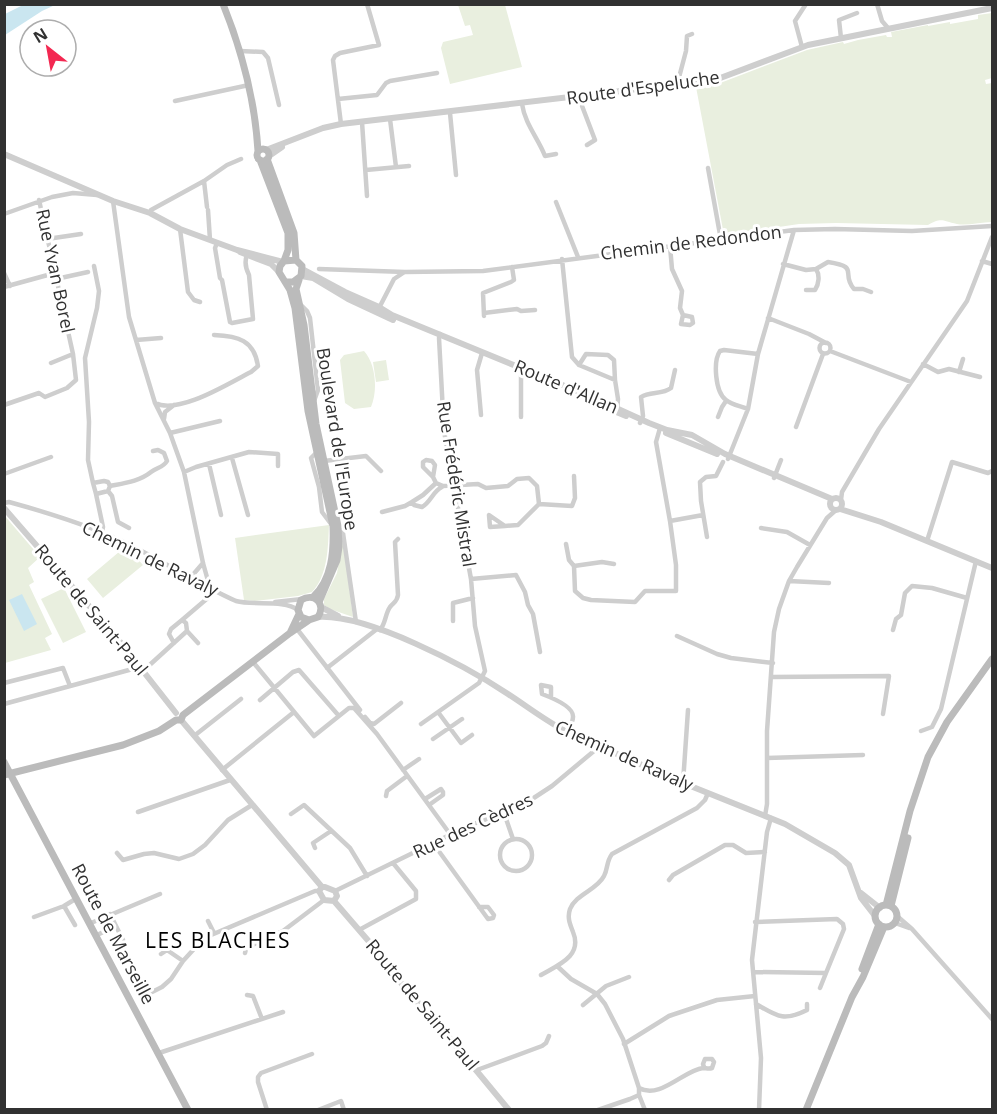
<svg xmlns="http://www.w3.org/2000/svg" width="997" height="1114" font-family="'Open Sans',sans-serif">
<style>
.green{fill:#e9efdf}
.water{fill:#cae6f0}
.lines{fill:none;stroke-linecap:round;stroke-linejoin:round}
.minor{stroke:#cecece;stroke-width:4.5}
.tertiary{stroke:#cecece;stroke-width:6}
.secondary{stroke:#bbb;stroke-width:7}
.labels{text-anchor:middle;stroke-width:6;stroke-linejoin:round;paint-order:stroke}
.street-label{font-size:18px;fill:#313131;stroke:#fff}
.quarter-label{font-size:21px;letter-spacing:1.5px;fill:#000;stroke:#fff}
</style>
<rect width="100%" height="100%" fill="#fff"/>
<!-- green -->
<path class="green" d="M458,5H505L522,67L450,84L441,48L443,42L473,35L470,25L465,26Z
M992,13V78L985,80L986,84L992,83V222C981,222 967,226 957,224C942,221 942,217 928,225L836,223L799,224L724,235L696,87L715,85L807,50L843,42L844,44L858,40L886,35L887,37H892L891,32L928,25V26L950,22V24L978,19V15Z
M364,351C376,364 378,391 371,407L354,409L345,403L340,360L344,355Z
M386,360L389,380L376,382L373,362Z
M4,515L40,557L28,568L34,582L29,585L52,634L45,638L51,650L5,663Z
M329,525C328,547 328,575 312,592L298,596L255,601L244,600L235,538Z
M343,538L353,617L330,609L324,605V599L337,573Z
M126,546L143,565L103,598L87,579Z
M64,588L86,632L63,643L41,599Z"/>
<!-- water -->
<path class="water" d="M23,5H55L42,11L5,35V14Z
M22,594L37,624L24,631L9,600Z"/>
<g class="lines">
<!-- minor -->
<path class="minor" d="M877,4L882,21L888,28
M841,38L839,20L857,13
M802,47L795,21L806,4
M240,51L263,52L268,58L279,105
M677,85L686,51L687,36L692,34
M579,98L595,140L587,145
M338,99L377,95L386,83L390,81L437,73
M175,101L249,85
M522,104C525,124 538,138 545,156L556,154
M450,113L456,175
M390,119L396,167
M362,122L367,196
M341,124L333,60L335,56L340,53L379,45L367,4
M708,168L721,240
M366,170L409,166
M204,181L207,207
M113,201L129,317L155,403L170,433L184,472L203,563L210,588
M556,202L578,257
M208,210L210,240
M150,213L151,210L204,181L227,165L241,159
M4,214L52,197L73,193L97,195
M180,229L188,292L194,300L200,302
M47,239L81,234
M217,243L215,248L220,278L222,280L230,322L232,323L253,319L249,275C245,267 244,260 248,253
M670,246L672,269L682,291L680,308L683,315L681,324L690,325L693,323L692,317L683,315
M562,259L572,357L579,365L615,380L618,399L617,411
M982,261L992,264
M783,264L806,270L816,269L828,262C861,267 840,273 854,289H863L871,292
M319,269L405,272L483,271L794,230L835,229L912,231L992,226
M4,273L10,286
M56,279L88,272
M4,287L55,273
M806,290H815C819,284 820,275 816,269
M300,304L307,311L310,318L318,390L314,401
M378,310L394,279L403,273
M484,313L517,309L521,311L535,310
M484,316L483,293L511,282L514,280L512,267
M768,318L809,334L826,343
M440,334L439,338L444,431L471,579L475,626L485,671L479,683L438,712L461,743L472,735
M136,340L161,338
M819.5 348a5.5 5.5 0 1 1 11 0a5.5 5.5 0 1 1-11 0Z
M830,351L911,382
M51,363L73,354
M923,364L938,372L949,369L980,377
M579,365L586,354L608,355L614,360L615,380
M959,372L963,359
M155,403C179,415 229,383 251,372L258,366C254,340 238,336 214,335
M4,405L39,393L45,397L67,388L76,380L73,354L39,200
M748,409C741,406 732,405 726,400C715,392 713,361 720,351L724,350L758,354
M481,415L477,370L482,353
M521,417V375L524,370
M718,417L722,407L726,401
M164,419L165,412L174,405
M640,423L643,416L641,397C650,391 662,395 671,388L675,370
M796,427L823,354
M170,433L220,421
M317,452L311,458L319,487L322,512L331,524
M232,458L248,515
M728,459L748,409L758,354L794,230
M324,461L366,456L381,471
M209,464L221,515
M184,472L196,467L249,452L278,454V466
M4,474L51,457
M433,477L423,467V462L426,460L432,461L435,465L433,477L436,483L443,486L478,484L486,488L508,486L517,479L529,478L537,486L539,504L518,525L505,526L489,515L490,527L505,526
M774,478L781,460
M93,483L88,460L89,422L85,358L97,308L99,291L94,266
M436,483L423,495L412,502L414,505L422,507C431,502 433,491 442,487
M108,491L110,486C125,483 140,481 151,472C157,467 163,468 167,461L164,453L158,450L153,451
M96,494L93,483L104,481L108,482L110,486
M841,500L842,492L879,429L967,301L992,237
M4,503L9,502C49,513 89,525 126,543C163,561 198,584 236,601C255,606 283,599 298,610
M539,504L572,506L575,498L574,476
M382,512L405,506L412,502
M670,521L703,515
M761,528L787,532L810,545
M338,531L343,533L356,622
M102,533L103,527L96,494L108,491L112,496L118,522L129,528
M707,537L701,501L700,482L706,477L716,476L723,462
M927,541L952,462L988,473L992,471
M566,544L569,560L574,566L575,591L583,598L591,600L635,602L645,591H676V565L670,521L656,442L660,428
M574,566L602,562L614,564
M191,577L203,563
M471,579L516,575L525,592L528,605L533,614L540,652
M789,581L829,583
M275,602L302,599
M182,620L216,591
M453,621V603L473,598
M297,629L360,710
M380,630C386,623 385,614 390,607C394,602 397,602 398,595L395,542L398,539
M893,630L896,619L901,615L905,593L912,586L932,588L967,598
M677,636L717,654L731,658L773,663
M174,643L169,634L171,629L182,620L186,623L187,631L198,643
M253,662L314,736L349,708H354L377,734L450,834
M327,668L377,629
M143,671L187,631
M772,677L889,676L883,714
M4,683L63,668L70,686
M551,697V687L541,685L542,694C550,697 574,706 573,717C573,722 569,728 567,732
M260,700L293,672L299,670L339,716
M4,704L140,667
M365,717L370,723L374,724L401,703
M421,724L438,712
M921,731L932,727L941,709L976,561
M194,736L241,699
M433,739L462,719
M767,758L863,755
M222,770L294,712
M403,770L419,759
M683,783L688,710
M386,796L387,791L407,776
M425,799L441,789L443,792V795L429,805
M138,812L230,780
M504,813L513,839
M291,814L304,805L350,848L367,876
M765,816L767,804V731L774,632L779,609L789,581L797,567L827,518L836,510
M500 855a16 16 0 1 1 32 0a16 16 0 1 1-32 0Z
M434,842L438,850L488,919L493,918L494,915L488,907H479
M315,848L313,843L331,831
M117,853L123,860L144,854L154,853L179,859L193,854L205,845L228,820L252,805
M669,880L673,875L725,845H733L746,853L765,852
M335,891L466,827L523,805L552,786L600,746
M110,914L123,940
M897,916L912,929L992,1019
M34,917L64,906
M208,921L214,933
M91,923L160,894
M895,923L909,928
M75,925L64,906L77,898
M359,930L416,899V891L393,863
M97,935L116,926
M245,953L246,949L250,946L283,931L324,900
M161,954L167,950L183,961
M557,966L571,979L597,994L605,1004L623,1039L639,1088V1095L630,1099L598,1110
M753,972L826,973L844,929L843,924L837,919L755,922
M541,975C558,965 583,956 573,932C570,924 567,918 570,909C576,894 597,890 604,876C608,869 606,862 612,854L697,808L705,800L708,793
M820,988L826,973
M150,993L162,987L171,979L183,961L204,938L315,891H319
M247,995L253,996L262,1019
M756,1004C777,1016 783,1022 807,1010V1004
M583,1005L606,986L629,977
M624,1044L669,1016L717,1000L755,996
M159,1053L283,1012
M477,1070L542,1046L546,1043L549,1036
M639,1088C660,1100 684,1070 703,1068C706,1068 709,1069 712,1068L714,1062L712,1059H705L703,1064L704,1067
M639,1095L645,1110
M267,1110L258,1082V1077L261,1073L312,1054
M318,1110L341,1101L344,1110
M759,1110L761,1058L752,960L767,832L771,818"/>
<!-- tertiary -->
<path class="tertiary" d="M266,150L323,128L341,124L715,80L808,45L992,8
M4,154L113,201L150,213L180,229L237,250L283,262
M269,156L282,147
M240,252L271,264L279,272
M302,269L345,292L379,307L392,315L594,398L649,423L667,430L692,435L725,454L832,499
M301,276L313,278L348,299L393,320
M597,404L626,416
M666,433L717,454
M830 504a6 6 0 1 1 12 0a6 6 0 1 1-12 0Z
M4,508L121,643L176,713
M840,509L881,522L992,568
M321,607L338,616
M318,617C368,614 466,666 508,694C528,707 546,721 567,732L683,783L785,824L835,853L849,865L861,898L875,916
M181,720L322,887
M322,887H325L335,891L337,896L334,901
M322,887L319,891L324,900L334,901
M861,893L880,908
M334,901L384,959L406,990L432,1017L509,1110"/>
<!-- secondary -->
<path class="secondary" d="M223,4C242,51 255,101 258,151
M257 155a6 6 0 1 1 12 0a6 6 0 1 1-12 0Z
M267,159L294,233L296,260
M260,160L288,233V250L284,261
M299,280L296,289L304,325L316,424L338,526L339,547L337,560L319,602
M287,282H293L301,276L302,266L296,260L284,261L280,266L279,272L290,290L295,308L308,411L333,526C334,551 332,580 313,597
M290,633L299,614
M4,762L188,1110
M4,775L123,745L159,731L176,720H181L183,715L290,633L309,620L318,617C326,604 315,592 301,600L298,610L301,617L309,620
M886,905L910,811L928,757L947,722L992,659
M875 916a11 11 0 1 1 22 0a11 11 0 1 1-22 0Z
M891,906L908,838
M862,969L879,924
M806,1110L852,997L863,977L884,927"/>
</g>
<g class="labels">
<!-- street labels -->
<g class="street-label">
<text transform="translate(643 88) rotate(-8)" y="6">Route d'Espeluche</text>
<text transform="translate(691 243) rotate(-7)" y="6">Chemin de Redondon</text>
<text transform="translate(55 271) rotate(78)" y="6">Rue Yvan Borel</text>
<text transform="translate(566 387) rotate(23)" y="6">Route d'Allan</text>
<text transform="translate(337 439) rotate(81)" y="6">Boulevard de l'Europe</text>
<text transform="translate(456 484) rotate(81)" y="6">Rue Frédéric Mistral</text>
<text transform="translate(150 559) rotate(26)" y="6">Chemin de Ravaly</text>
<text transform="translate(91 610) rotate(50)" y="6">Route de Saint-Paul</text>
<text transform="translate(624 756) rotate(24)" y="6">Chemin de Ravaly</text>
<text transform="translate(473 826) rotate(-25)" y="6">Rue des Cèdres</text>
<text transform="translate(113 934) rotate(62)" y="6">Route de Marseille</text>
<text transform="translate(422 1005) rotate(50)" y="6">Route de Saint-Paul</text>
</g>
<!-- quarter labels -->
<g class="quarter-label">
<text x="218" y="948">LES BLACHES</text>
</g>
</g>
<!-- border -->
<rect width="997" height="1114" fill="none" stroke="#313131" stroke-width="12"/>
<!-- north arrow -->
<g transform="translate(48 48) rotate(329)"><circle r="28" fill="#ffffff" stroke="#adadad" stroke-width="1.5"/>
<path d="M0-4.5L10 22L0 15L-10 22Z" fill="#f32851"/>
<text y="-9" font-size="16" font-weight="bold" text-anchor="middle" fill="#313131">N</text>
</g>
</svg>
